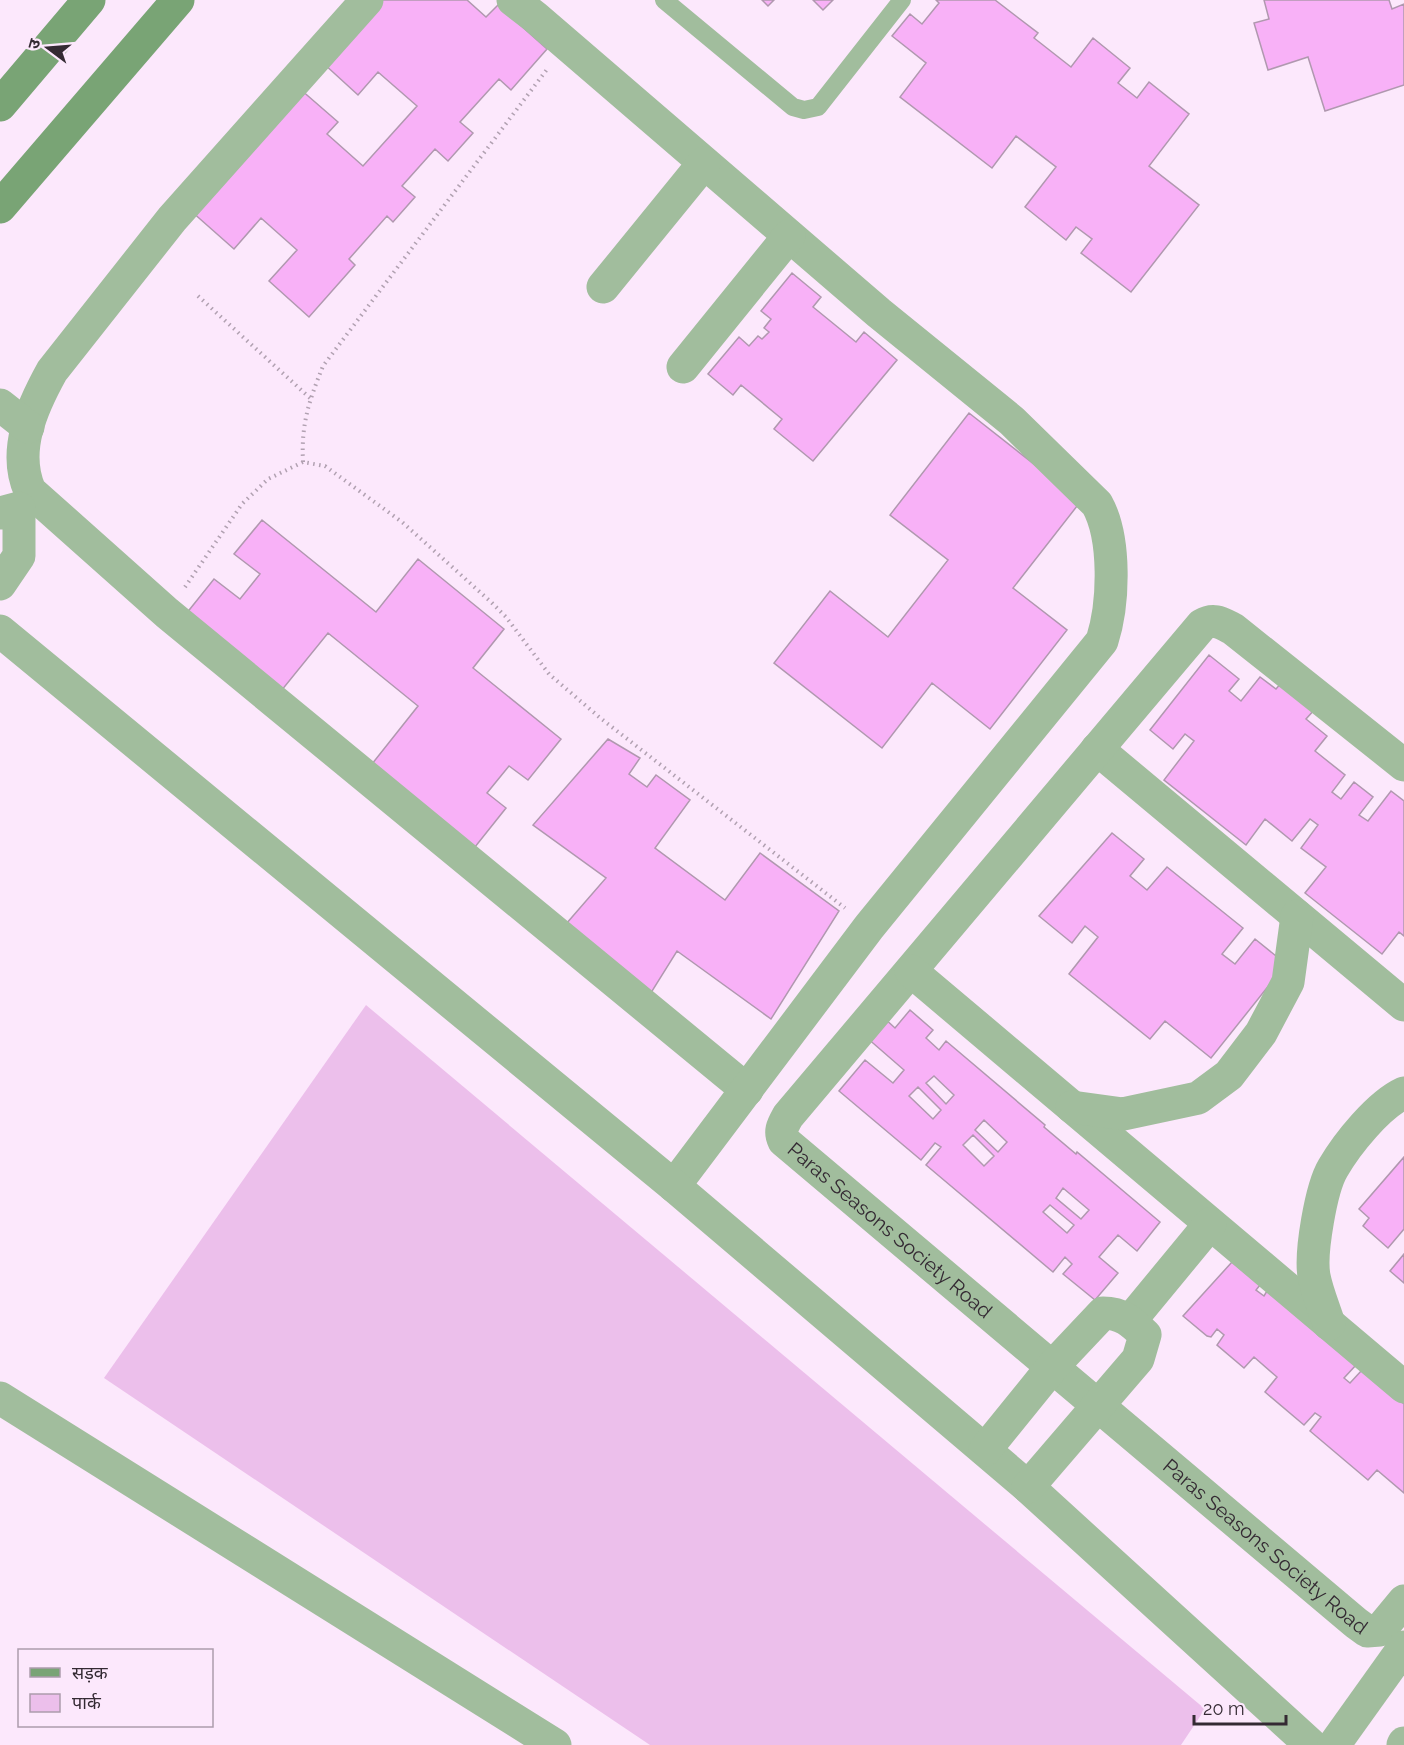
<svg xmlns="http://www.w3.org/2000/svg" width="1404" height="1745" font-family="Raleway,'Noto Sans Devanagari',sans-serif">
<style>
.green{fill:#ecbfeb}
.building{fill:#f8b1f7;stroke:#b098af;stroke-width:1.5;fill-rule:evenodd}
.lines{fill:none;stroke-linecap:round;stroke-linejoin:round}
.path{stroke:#b1a1b1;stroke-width:4;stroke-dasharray:1.5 4.5;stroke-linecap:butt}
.lane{stroke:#a1bd9d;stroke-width:18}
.street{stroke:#a1bd9d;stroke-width:33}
.secondary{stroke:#79a475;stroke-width:33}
.labels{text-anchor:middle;stroke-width:5;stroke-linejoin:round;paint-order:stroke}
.street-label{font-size:20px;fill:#342a33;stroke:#fce8fc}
</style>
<rect width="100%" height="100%" fill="#fce8fc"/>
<!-- green -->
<path class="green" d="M366,1005L1205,1709L1181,1745H650L104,1378Z"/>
<!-- building -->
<path class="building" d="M379,0H467L486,17L498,5L547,49L511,90L499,79L460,122L473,133L448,161L435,149L402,186L415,197L393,222L387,216L349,259L355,265L309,317L269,281L297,250L261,218L234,249L191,211L300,89L338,122L327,134L363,166L417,106L378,72L358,95L323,63Z
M762,0H774L768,6Z
M813,0H833L823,10Z
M936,0H995L1038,33L1034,38L1071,67L1093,38L1130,68L1118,83L1137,98L1149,82L1189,114L1149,166L1199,205L1131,292L1081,253L1092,239L1076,227L1066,240L1025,207L1056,167L1016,136L992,168L900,97L926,63L892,36L910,14L922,24L939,3Z
M1264,0H1389L1392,9L1404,4V85L1325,111L1308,57L1268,70L1254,23L1269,19Z
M792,273L821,297L813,307L856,342L864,332L897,360L813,461L774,429L782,419L741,385L733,395L708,374L739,337L749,346L758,336L762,339L769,332L764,328L771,319L761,311Z
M969,413L1081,501L1013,588L1067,630L990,729L932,683L882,748L774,663L830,591L888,637L948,560L890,515Z
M262,520L376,612L418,559L504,629L473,668L561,739L528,780L509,766L487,793L506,808L471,852L368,769L418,706L328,633L277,696L182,619L214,579L240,599L260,574L234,554Z
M1209,655L1239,679L1229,691L1241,701L1260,677L1276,689L1282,682L1315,709L1306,719L1327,736L1315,751L1345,775L1332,792L1341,799L1354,782L1373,797L1359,815L1368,821L1391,791L1404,801V936L1399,932L1382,954L1305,893L1326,867L1301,848L1318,825L1310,819L1292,841L1265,819L1246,845L1164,780L1194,741L1185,734L1173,749L1150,730Z
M608,739L640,758L629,774L647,787L656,775L690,800L655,848L725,900L760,853L839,911L771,1019L677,951L649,996L560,931L606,878L533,825Z
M1112,833L1144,859L1130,876L1147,890L1167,867L1243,928L1222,954L1235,964L1255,939L1286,964L1211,1058L1165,1021L1150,1039L1069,974L1098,937L1085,926L1072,943L1039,916Z
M910,1010L933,1030L926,1038L939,1050L946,1041L1045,1125L1044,1127L1076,1154L1077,1152L1160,1222L1137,1251L1118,1235L1099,1257L1118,1273L1095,1300L1063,1274L1072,1264L1065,1257L1053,1272L926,1165L941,1147L935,1143L921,1160L839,1091L865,1060L893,1083L904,1070L866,1037L883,1017L895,1028ZM934,1076L954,1095L946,1104L926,1083ZM918,1087L941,1110L933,1119L909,1096ZM984,1120L1007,1142L998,1152L975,1130ZM973,1135L994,1156L984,1166L963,1145ZM1063,1188L1089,1210L1081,1219L1056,1198ZM1050,1205L1074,1225L1067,1233L1043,1212Z
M1404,1157V1229L1388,1248L1363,1226L1369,1218L1359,1209Z
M1404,1254V1283L1390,1271Z
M1232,1262L1260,1285L1256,1290L1264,1296L1267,1291L1356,1365L1344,1378L1350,1383L1362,1370L1404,1404V1493L1377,1470L1368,1480L1310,1431L1321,1417L1315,1413L1304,1425L1265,1392L1277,1377L1254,1357L1244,1368L1217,1345L1224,1335L1217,1329L1211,1337L1207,1336L1183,1316Z"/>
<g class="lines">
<!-- path -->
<path class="path" d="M198,296L310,398
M303,462C301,424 309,401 323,366L548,68
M185,587L242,504L268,479L303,462L325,466L402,522L490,601L506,617L549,674L599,717L845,908"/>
<!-- lane -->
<path class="lane" d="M664,0L793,107L804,110L818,107L902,0"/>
<!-- street -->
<g class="street">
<path d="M367,0L172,219L52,371C32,407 12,451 30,491L167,613L747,1090"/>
<path d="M513,0L535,17L879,313L1012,421L1097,504C1116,538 1114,604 1102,641L869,927L674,1186"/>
<path d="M603,287L704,163"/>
<path d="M683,367L789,236"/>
<path d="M0,405L28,427"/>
<path d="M0,513L19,508V556L0,584"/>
<path d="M0,631L674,1186L1028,1487L1311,1745"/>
<path d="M1097,749L1404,1005"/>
<path id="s1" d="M1404,765L1233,629C1221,623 1214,618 1202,625L788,1116C783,1125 779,1131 784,1141L1356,1623L1367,1631L1380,1630L1404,1601"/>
<path d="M911,971L1404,1387"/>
<path d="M1072,1107L1123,1114L1198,1098L1229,1075L1261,1033L1288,982L1297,916"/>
<path d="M1130,1321L1210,1224"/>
<path d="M1329,1324C1324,1308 1317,1292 1314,1276C1310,1253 1321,1188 1333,1168C1347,1144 1378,1105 1404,1093"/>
<path d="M0,1398L555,1745"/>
<path d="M985,1450L1053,1366L1103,1313C1122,1313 1132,1322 1145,1335L1138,1359L1028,1487"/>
<path d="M1334,1745L1404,1647"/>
<path d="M1403,1745L1404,1743"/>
</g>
<!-- secondary -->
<path class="secondary" d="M0,105L89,0
M0,207L178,0"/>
</g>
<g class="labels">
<!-- street labels -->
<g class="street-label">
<text dy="7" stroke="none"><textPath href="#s1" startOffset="1059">Paras Seasons Society Road</textPath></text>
<text dy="7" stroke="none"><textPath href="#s1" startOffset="1550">Paras Seasons Society Road</textPath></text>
</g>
</g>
<!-- legend -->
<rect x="18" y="1649" width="195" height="78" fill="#fce8fc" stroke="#ac9cac" stroke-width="1.5"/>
<rect x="30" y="1668" width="30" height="9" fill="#79a475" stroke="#ac9cac" stroke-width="1.5"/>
<text x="72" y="1679" font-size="18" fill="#342a33">सड़क</text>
<rect x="30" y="1694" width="30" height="18" fill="#ecbfeb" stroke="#ac9cac" stroke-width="1.5"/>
<text x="72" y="1709" font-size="18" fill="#342a33">पार्क</text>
<!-- north arrow -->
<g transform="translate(48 48) rotate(286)" stroke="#fce8fc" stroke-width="4.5" paint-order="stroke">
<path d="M0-4.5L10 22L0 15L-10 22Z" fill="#342a33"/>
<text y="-9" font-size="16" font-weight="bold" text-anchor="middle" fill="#342a33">उ</text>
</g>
<!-- scale -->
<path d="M1194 1715v9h92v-9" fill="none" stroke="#342a33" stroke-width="3"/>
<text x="1203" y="1715" font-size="18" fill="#342a33" stroke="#fce8fc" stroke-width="4.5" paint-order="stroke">20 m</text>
</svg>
